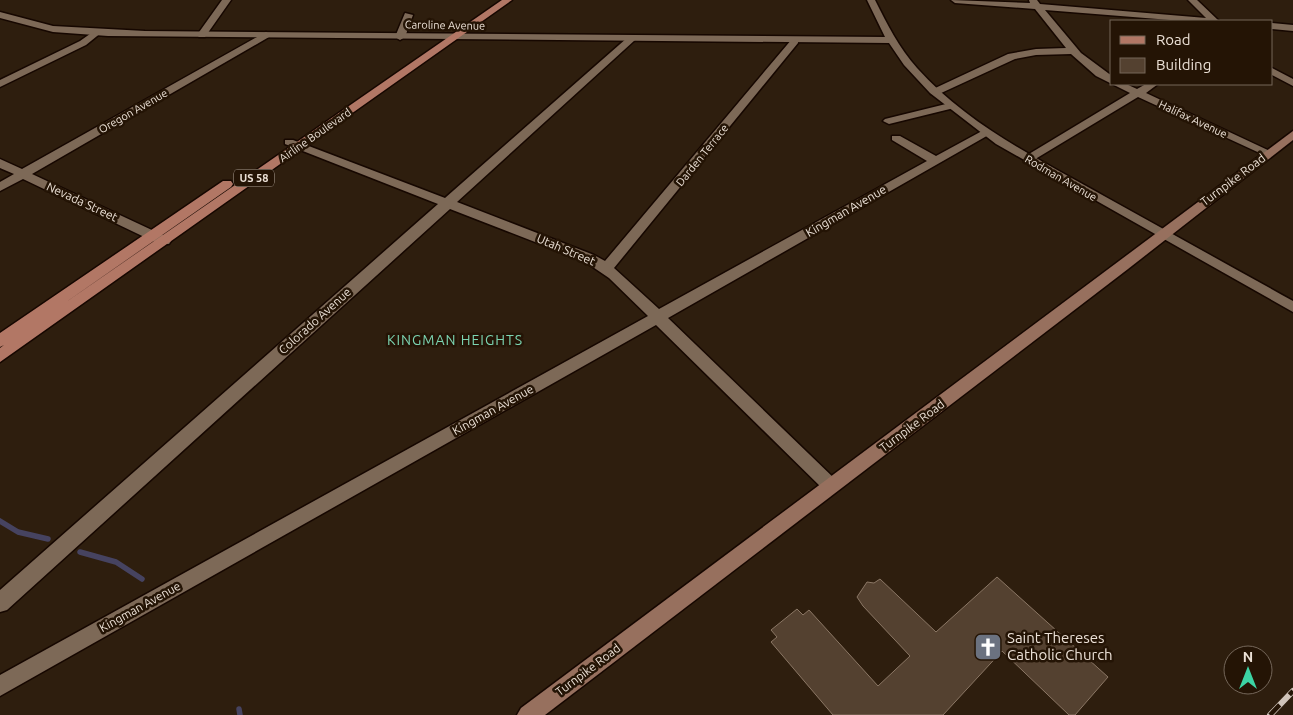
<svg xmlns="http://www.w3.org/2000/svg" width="1293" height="715" font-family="Ubuntu,sans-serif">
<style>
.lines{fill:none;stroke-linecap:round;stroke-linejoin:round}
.stream{stroke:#464360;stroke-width:5.5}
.building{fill:#544130;stroke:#8b7765}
.minor-casing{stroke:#160700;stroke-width:3}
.tertiary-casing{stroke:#160700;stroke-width:3}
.secondary-casing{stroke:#160700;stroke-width:3}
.primary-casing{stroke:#160700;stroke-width:3}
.minor{fill:#7d6957;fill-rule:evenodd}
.tertiary{fill:#7d6957;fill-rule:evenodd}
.secondary{fill:#97705e;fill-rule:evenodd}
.primary{fill:#b27765;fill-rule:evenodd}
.rail-casing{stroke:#d0c4ba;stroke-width:6}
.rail{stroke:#241405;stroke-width:4.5;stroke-dasharray:14;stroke-linecap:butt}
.labels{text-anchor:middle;stroke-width:5;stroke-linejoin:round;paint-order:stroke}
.far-street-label{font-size:11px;fill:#ebe0d6;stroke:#241405}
.shield{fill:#241405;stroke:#afa397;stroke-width:1}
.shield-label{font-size:11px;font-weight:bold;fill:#ebe0d6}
.street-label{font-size:12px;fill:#ebe0d6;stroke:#241405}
.neighbourhood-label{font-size:14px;letter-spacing:1px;fill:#7cd5b2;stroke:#241405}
.near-poi-label{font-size:15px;fill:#ebe0d6;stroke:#241405;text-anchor:start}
</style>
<rect width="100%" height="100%" fill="#2e1e0e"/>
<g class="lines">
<!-- stream -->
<path class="stream" d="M0,521L18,532L48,539
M80,552L116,562L142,579
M239,709L240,715"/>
</g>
<!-- building -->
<path class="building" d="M997,577L1108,677L1075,715H1069L1002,651L943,715H833L771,642L777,637L771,630L797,609L803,615L809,610L878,686L910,656L863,606L857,597L867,582L874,583L880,579L936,632Z"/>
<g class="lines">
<!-- minor casing -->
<g class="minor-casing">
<path id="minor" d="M222,0H231L205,37H199L197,35Z
M951,0L1030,3L1029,0H1037L1040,4L1206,18L1188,0H1197L1219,21H1183L1045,10L1081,53L1112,76V84H1126L1137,89L1146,84H1158L1146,93L1274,153L1268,156L1264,155L1138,97L1032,161H1024V157L1130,93L1096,76L1071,54L1036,55L1015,59L939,94H931V90L1008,54L1036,49L1066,48L1035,9L955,3Z
M405,13L413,15L405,37L400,40L395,37Z
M1272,23L1293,25V31L1272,29Z
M97,29L102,32L86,45L0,87V80L80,41Z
M266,32L271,35L269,37L32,174L169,238L171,241L169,244H159L23,179L0,191V182L14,174L0,168V159L22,169Z
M627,38L635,40L457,202L594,255L605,261L792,39H798V43L614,268L659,309L927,161L892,140V136H900L936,156L982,131H990L992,133L668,318L837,481L840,486L837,491L831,494L825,491L656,325L0,696V675L648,316L609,278L584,261L450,209L7,610L0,612V590L438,204L285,144V140H293L445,198Z
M1272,68L1293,79V86L1272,75Z
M950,103L955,106L954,108L889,124L883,121L885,119Z"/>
</g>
<!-- tertiary casing -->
<g class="tertiary-casing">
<path id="tertiary" d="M867,0H875C887,24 899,48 917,68C968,125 1038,159 1104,196C1167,231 1230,266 1293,301V312L996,144L930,93L904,65L889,43L108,36L53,32L0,18V12L53,26L145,31L885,37Z"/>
</g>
<!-- secondary casing -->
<g class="secondary-casing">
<path id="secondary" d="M1293,131V140L1128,269L545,715H517L521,708Z"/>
</g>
<!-- primary casing -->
<g class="primary-casing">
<path id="primary" d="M502,0H512L0,362V348L4,345L0,347V333L223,181H231L233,184L231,187L59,307Z"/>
</g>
<!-- minor -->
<use href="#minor" class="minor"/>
<!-- tertiary -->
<use href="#tertiary" class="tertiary"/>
<!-- secondary -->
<use href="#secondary" class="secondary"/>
<!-- primary -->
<use href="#primary" class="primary"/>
<!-- rail casing -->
<g class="rail-casing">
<path id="rail" d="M1270,715L1293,691"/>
</g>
<!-- rail -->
<use href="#rail" class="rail"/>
</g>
<!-- icons -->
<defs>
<g id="church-square" transform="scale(1.4375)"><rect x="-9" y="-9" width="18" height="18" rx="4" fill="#6b7280" stroke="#241405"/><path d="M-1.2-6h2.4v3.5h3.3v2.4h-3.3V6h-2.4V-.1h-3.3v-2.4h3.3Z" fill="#fff"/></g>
</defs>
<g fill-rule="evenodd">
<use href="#church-square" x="988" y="647"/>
</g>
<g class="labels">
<!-- far-street labels -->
<g class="far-street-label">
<text transform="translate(445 25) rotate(1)" y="4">Caroline Avenue</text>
<text transform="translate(133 111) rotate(-30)" y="4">Oregon Avenue</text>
<text transform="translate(1193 119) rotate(25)" y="4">Halifax Avenue</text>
<text transform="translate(315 135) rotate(-35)" y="4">Airline Boulevard</text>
<text transform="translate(702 155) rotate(-51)" y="4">Darden Terrace</text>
<text transform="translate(1061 178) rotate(30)" y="4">Rodman Avenue</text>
</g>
<!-- shield labels -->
<rect class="shield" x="234" y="169.5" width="40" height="17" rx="4"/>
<g class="shield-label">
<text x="254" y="182">US 58</text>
</g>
<!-- street labels -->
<g class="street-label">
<text transform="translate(1233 180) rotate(-37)" y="4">Turnpike Road</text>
<text transform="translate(82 202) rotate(25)" y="4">Nevada Street</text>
<text transform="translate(846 211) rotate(-30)" y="4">Kingman Avenue</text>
<text transform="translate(566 250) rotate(23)" y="4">Utah Street</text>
<text transform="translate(315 321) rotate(-42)" y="4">Colorado Avenue</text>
<text transform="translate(493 410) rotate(-29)" y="4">Kingman Avenue</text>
<text transform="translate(912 426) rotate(-37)" y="4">Turnpike Road</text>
<text transform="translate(140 607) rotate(-29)" y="4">Kingman Avenue</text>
<text transform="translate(588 670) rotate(-37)" y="4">Turnpike Road</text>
</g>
<!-- neighbourhood labels -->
<g class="neighbourhood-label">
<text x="455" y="345">KINGMAN HEIGHTS</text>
</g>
<!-- near-poi labels -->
<g class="near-poi-label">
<text x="1007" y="643">Saint Thereses<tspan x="1007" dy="17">Catholic Church</tspan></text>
</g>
</g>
<!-- legend -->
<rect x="1110" y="20" width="162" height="65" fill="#241405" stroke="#746659"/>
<rect x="1120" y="36" width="25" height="8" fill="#b27765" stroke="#746659"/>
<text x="1156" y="45" font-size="15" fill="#ebe0d6">Road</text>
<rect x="1120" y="58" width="25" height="15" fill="#544130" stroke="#746659"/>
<text x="1156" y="70" font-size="15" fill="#ebe0d6">Building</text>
<!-- north arrow -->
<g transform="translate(1248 670)"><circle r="24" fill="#241405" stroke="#746659"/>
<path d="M0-4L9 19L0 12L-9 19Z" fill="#3cd4a4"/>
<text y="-8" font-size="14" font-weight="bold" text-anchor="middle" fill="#ebe0d6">N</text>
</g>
</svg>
